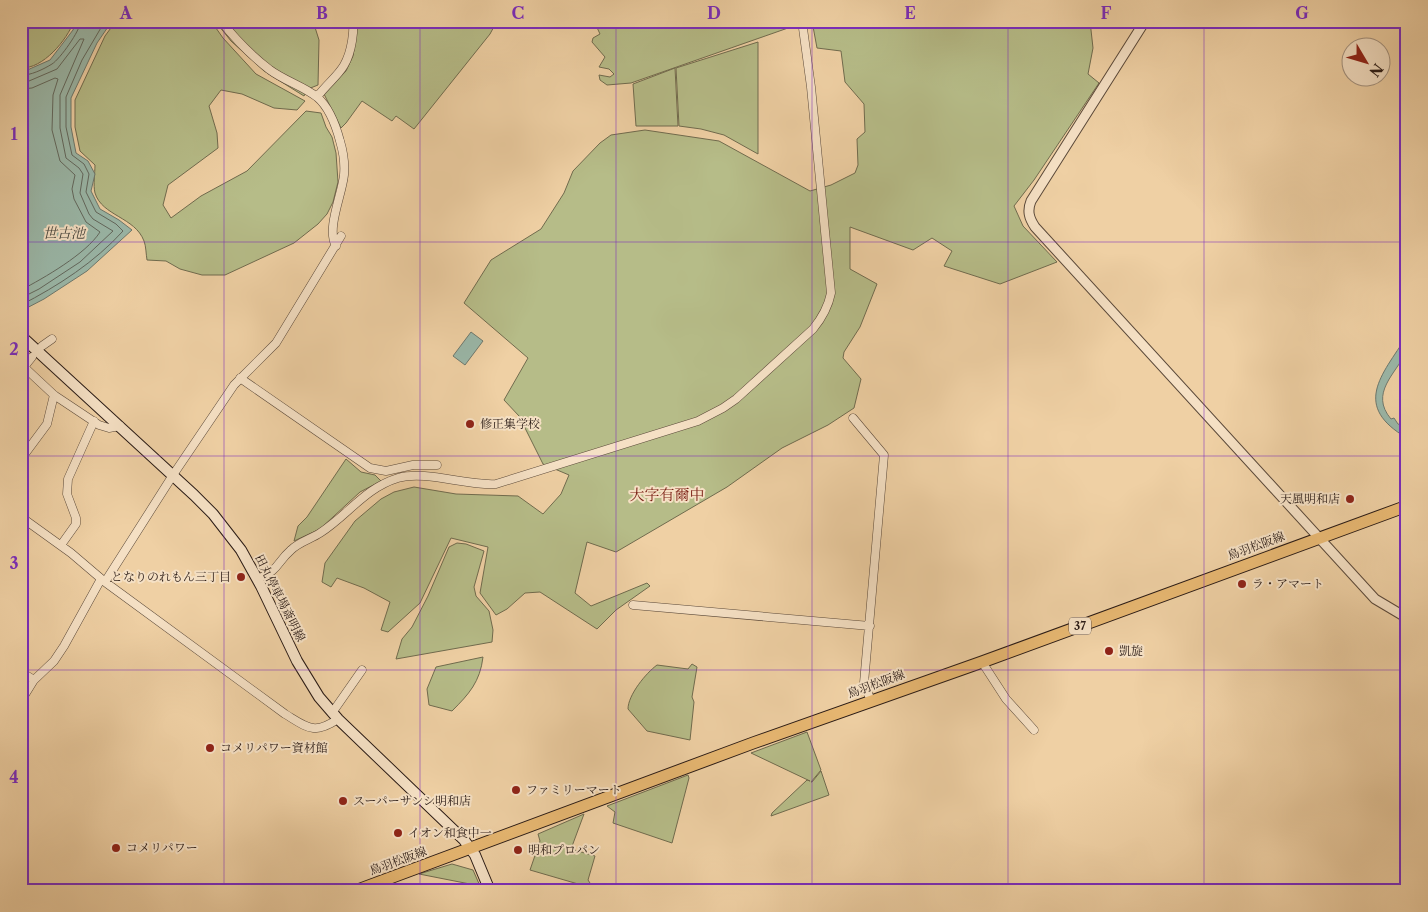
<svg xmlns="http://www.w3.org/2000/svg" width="1428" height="912" font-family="'Libre Caslon Text','Noto Serif JP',serif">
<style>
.green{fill:#b6bc88;stroke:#706b4e}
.water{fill:#9ab7a8;stroke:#6d786d}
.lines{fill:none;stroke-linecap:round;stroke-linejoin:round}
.shore{stroke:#62685e;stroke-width:1}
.minor-casing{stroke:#5a4839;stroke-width:9}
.tertiary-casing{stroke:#5a4839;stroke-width:11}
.secondary-casing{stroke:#291a15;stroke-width:12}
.primary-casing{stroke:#291a15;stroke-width:13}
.minor{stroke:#f5e0c4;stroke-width:8}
.tertiary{stroke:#f5e0c4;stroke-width:9}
.secondary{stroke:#f5e0c4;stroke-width:10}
.primary{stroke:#e8b872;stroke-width:11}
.grid{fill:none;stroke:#7b2cbf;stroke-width:1;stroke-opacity:0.55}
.poi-dot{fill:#8f2418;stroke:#f5e0c4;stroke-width:2}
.labels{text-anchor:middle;stroke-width:4;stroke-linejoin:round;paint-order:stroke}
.shield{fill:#f5e0c4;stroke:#66554a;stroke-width:1}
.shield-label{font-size:11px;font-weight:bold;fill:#291a15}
.poi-label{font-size:12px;fill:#291a15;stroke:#f5e0c4;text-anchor:start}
.street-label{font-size:12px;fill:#291a15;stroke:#f5e0c4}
.water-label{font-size:14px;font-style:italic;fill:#4b4941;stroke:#f5e0c4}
.quarter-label{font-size:15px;fill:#7a1f14;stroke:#f5e0c4}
.neatline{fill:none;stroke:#7b2cbf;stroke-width:2}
.grid-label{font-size:16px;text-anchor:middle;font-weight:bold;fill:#7b2cbf}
</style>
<rect width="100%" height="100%" fill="#efd0a4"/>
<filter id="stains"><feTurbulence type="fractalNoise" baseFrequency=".004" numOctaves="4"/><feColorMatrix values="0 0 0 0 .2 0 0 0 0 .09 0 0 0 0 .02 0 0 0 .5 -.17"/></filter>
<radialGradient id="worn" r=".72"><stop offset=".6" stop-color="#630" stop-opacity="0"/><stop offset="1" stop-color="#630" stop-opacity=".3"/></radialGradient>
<!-- green -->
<path class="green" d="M21,21H74C67,40 43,69 21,68Z
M116,21H211L223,38L256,74L305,101L297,110L274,108L242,94L221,90L209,106L217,133L218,148L168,185L163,205L171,218L201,196L247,171L306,111L321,113L326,127L332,137L336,153L338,182L333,202L327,214L318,224L294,243L225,275H202L180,269L166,261L147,260C146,254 146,246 144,241C135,217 102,216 95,193C93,185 95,173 95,165L80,151L75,127V100L105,36Z
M215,21H313L319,40L318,85L308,89L304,96L264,71L231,41Z
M358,21H497L490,34L414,129L396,116L392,121L362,101L346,123L341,128L324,94L346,71L353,56Z
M594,21H808L631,83L607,85L600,80L599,75L610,77L614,74L609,69L599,67L605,57L592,42L593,38L600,34Z
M812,21H1090L1093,48L1088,74L1099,83L1034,180L1014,206L1023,226L1057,262L1000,284L944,266L952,251L932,238L913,250L850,227V269L877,284L860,327L844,352L843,358L861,379L854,408L828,425L782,448L727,487L616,552L587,542L575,593L591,606L647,583L650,586L616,610L597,629L540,592L525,593L507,609L496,615L480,593L488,547L451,538L420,603L388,632L381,630L390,602L364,588L337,578L331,587L322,582L325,563L355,521L381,499L394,492L414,487L456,494L518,496L543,514L561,494L569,475L543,464L519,416L504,400L528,358L464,303L491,260L541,229L564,193L573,171L600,143L611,135L645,130L719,141L810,191L831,185L855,173L858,165L857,139L865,132L864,104L845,82L841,51L817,48Z
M758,42V154L724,135L701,129L679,126L676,68Z
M675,68L678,126H636L633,84Z
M346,459L361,472L375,475L381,481L360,492L320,529L294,541L298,526L307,517Z
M457,543L466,544L484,551L474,587L476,596L489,611L493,630L492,642L396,659L402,639L412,627L428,596L449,547Z
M483,657C480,682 469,694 452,711L429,705L427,689L436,667Z
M692,664L697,667L692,697L694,702L690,740L647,731L628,709C628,695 646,673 657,665L688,669Z
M807,732L821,770L811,782H812L821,771L829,795L771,816L772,813L807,780L810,781L751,753Z
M688,775L689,778L672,843L613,823L615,812L607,806Z
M584,814L571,849L595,856L588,880L590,883L585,886L530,870L540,841L538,834Z
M452,864L473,870L480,886L419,874Z"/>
<!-- water -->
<path class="water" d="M76,21H112L97,43L71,98V127L76,153L88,161L95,174L91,191L100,209L119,220L132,230L87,271L44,299L21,311V70L25,71L50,60L73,30Z
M471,332L483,341L465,365L453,356Z
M1407,336C1407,341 1408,347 1406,352C1396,374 1369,393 1391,419L1394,418L1398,424L1407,428V438C1352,406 1381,376 1407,336Z"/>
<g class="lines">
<!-- shore -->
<path class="shore" d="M21,75C30,76 44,69 52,64C60,59 80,31 81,21
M21,82L29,81L57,69L80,39H84L60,95V128L66,158L79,168L83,174L80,193L89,214L93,219L113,231L80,262L39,289L21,298
M21,89L32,88L55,78L58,79L53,95L52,130L60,161L75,175L72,189L74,199L86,222L100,232C86,254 44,278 21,290
M21,305C58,286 95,262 123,231L116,224L96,212L86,192L89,174L84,164L72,155L66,127V97L82,60L105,21"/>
<!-- minor casing -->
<g class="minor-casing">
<path id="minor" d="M221,21C235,39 252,56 270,70C285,81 303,86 317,97C329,107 336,126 340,141C343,151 345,164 344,175C342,195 326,229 336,246
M317,97C334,75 347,72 352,41C353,34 354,28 353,21
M42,346L52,339
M24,367L32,357
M21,370L24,367L54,395L99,425L109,428L120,426
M240,378L370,468L386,471L413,465H437
M853,418L884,455L864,683L871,701
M21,459L47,424L54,395
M21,517L71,553L105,582L285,714C308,728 314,735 338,719
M61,545L76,524V518L67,494L68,479L94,421
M257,579C280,570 276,563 291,550C299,542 311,539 320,533C348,515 365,488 398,478C426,470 466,486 496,484L698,421L723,408L736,399L813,329C822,318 828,308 831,293L811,87L802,21
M105,582L173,475L234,385L276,343L341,236
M633,605L870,626
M982,662L1006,699L1034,730
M21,672L34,680
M21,701L34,680L54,661L64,646L101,579
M332,713L362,670"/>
</g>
<!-- tertiary casing -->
<g class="tertiary-casing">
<path id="tertiary" d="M1145,21L1031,201C1027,211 1029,218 1035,227L1375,599L1407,618"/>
</g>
<!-- secondary casing -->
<g class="secondary-casing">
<path id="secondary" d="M21,336L194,495L213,514L241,550L261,586L297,661L319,697L338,719L464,840L475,855L490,891"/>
</g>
<!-- primary casing -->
<g class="primary-casing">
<path id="primary" d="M355,891L753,743L982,662L1407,506"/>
</g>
<!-- minor -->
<use href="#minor" class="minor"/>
<!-- tertiary -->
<use href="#tertiary" class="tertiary"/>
<!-- secondary -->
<use href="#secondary" class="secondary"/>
<!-- primary -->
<use href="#primary" class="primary"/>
</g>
<!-- grid -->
<path class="grid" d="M224,21V891M420,21V891M616,21V891M812,21V891M1008,21V891M1204,21V891M21,242H1407M21,456H1407M21,670H1407"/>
<!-- markers -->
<g class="poi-dot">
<circle cx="470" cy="424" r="5"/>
<circle cx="1350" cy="499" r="5"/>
<circle cx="241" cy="577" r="5"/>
<circle cx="1242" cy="584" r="5"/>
<circle cx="1109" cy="651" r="5"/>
<circle cx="210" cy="748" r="5"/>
<circle cx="516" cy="790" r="5"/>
<circle cx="343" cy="801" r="5"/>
<circle cx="398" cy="833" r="5"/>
<circle cx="116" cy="848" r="5"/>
<circle cx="518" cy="850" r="5"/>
</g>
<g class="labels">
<!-- shield labels -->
<rect class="shield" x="1069" y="617.5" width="22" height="17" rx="4"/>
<g class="shield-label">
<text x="1080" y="630">37</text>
</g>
<!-- poi labels -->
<g class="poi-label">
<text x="480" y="428">修正集学校</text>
<text x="1340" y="503" text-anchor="end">天風明和店</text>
<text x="231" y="581" text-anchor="end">となりのれもん三丁目</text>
<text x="1252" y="588">ラ・アマート</text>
<text x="1119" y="655">凱旋</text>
<text x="220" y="752">コメリパワー資材館</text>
<text x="526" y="794">ファミリーマート</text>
<text x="353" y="805">スーパーサンシ明和店</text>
<text x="408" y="837">イオン和食中一</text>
<text x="126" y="852">コメリパワー</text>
<text x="528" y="854">明和プロパン</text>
</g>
<!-- street labels -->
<g class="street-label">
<text transform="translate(1256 546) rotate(-20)" y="4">鳥羽松阪線</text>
<text transform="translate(280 598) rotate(63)" y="4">田丸停車場斎明線</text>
<text transform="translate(876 684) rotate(-20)" y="4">鳥羽松阪線</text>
<text transform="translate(398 861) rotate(-20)" y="4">鳥羽松阪線</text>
</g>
<!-- water labels -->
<g class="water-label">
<text x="64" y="238">世古池</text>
</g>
<!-- quarter labels -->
<g class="quarter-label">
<text x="667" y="500">大字有爾中</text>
</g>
</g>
<!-- margin -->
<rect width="1428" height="912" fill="none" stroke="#efd0a4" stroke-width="55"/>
<!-- north arrow -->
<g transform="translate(1366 62) rotate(128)"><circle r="24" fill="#f5e0c4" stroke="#a3917e"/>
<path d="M0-4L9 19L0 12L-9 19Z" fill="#8f2418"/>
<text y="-8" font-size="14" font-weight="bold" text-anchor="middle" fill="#291a15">N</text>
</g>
<rect x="28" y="28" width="1372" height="856" class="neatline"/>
<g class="grid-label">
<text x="126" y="19">A</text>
<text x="322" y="19">B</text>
<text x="518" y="19">C</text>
<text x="714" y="19">D</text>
<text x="910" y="19">E</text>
<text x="1106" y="19">F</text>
<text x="1302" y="19">G</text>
<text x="14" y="140">1</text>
<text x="14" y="355">2</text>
<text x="14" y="569">3</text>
<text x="14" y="783">4</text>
</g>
<rect width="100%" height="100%" filter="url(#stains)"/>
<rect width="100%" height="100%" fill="url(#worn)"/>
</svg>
